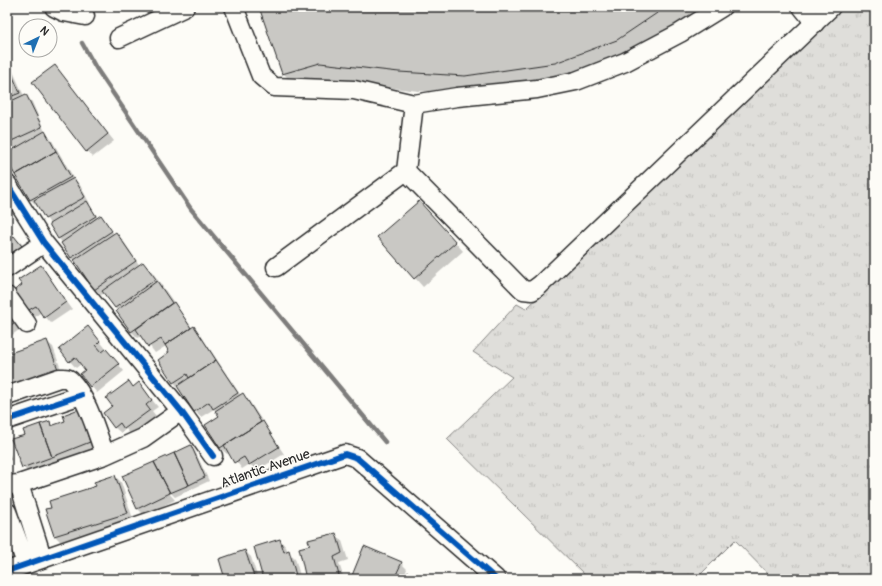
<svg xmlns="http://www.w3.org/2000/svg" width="882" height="586" font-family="Pangolin,sans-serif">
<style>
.grass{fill:url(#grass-tufts);stroke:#858482}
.shadow{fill:#0003}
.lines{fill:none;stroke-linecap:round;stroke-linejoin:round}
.stream{stroke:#7e7d7b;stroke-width:4.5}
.building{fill:#c9c8c4;stroke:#2b2b2b}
.minor-casing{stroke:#2b2b2b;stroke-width:21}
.minor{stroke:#fdfcf7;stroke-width:18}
.cycleway-casing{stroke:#fdfcf7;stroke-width:8}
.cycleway{stroke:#0057b8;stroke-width:6}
.labels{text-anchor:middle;stroke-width:3;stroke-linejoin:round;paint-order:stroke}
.street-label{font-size:14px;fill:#2b2b2b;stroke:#fdfcf7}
</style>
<defs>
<pattern id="grass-tufts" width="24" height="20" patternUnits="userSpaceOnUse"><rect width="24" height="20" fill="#dfdeda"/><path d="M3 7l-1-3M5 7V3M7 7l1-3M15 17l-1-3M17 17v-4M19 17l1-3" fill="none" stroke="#c0bfbb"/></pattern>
</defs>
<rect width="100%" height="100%" fill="#fdfcf7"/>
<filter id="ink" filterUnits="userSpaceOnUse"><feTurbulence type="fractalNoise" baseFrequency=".025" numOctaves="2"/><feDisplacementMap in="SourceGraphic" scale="8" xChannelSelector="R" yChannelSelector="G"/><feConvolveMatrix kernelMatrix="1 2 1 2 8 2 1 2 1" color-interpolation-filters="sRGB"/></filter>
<g filter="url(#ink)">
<!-- grass -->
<path class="grass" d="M841,7H875V579H773L735,540L696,579H589L447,439L512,377L473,352L517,304L526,309Z"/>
<!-- shadow -->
<path class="shadow" d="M260,7H713L636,58L484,94L419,91L339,82L302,92L283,73Z
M7,63L12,69L24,96L26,95L32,102L46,134L51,139L75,180L80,185L90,204H89L98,218L101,216L114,234L116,233L122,239L140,266L143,263L150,269L192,328L194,327L200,334L241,396L243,395L249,401L284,454L256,471L250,464L242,469L229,452L227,454L220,448V416L217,412L214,409L201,417L195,411L174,382L171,353L166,346L155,353L142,336L138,338L132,332L105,293L101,295L95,289L62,243L38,205L37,206L31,200L7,159V154L12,151L11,150L7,152Z
M55,66L114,141L93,157L87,151Z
M427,211L463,251L423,287L415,278Z
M7,224L14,234L11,236L12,238L14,237L21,243L30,257L7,274Z
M41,266L72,309L51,323L41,312L35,317L28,311L23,285Z
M7,303L24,326L7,339Z
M94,334L124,371L97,393L81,374L87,370L81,364L76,368L60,350Z
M46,341L53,347L64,378L7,355Z
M139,384L158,407L152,411L156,416L131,435L126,429L121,433L114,427L113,407Z
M78,411L85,417L96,449L29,473L23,467L26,435L49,422L53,426L67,421Z
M190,446L195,451L209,481L175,497L170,492H168L175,500L144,515L138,509Z
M7,447L12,460L7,461Z
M115,476L121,482L133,519L61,542L55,536L52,508Z
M26,523L27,538L21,525Z
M335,534L342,541L348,560L339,563L344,579H307L311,546Z
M280,540L286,547L288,552L295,558L301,579H264Z
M245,551L251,557L258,579H227Z
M401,563L407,569L403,579H354L352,577Z"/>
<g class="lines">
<!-- stream -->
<path class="stream" d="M82,43L96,68L191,209L385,442"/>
</g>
<!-- building -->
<path class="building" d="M259,7H666L617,40L555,63L465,76L399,72L320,63L282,74Z
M7,63L20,93L7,98Z
M55,65L108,134L86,152L32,82Z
M26,94L42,127L7,143V103Z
M45,131L56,151L15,175L7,161V153Z
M56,151L71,177L30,200L15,175Z
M74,178L85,197L45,219L34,200Z
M87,201L96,216L58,239L49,224Z
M419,201L456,242L414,279L377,237Z
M101,215L112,231L71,258L61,243Z
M7,232L11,238L14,236L25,250L7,263Z
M116,232L136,261L94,290L74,260Z
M143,262L156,279L115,308L102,291Z
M41,265L66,302L44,318L36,306L27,311L13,291L22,285L18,280Z
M157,281L172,303L131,332L116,311Z
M174,302L191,328L165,345L161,339L148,347L136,329Z
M7,304L18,320L7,328Z
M88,326L100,341L96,345L102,352L106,349L119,364L90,387L80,374L85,370L75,357L69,362L59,349Z
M194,326L216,360L189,378L187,374L173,383L158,360L169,352L165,345Z
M47,340L59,372L7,391V354Z
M216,360L238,393L213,409L209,402L194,412L177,386Z
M129,381L133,387L139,382L152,400L146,405L150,410L124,429L120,423L114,428L103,413L112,406L106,398Z
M243,393L261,422L220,448L205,425L219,416L215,411Z
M79,409L90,442L52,457L40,424L50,421L51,426L65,421L63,415Z
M263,421L279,447L249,465L244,457L234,463L224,445Z
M40,424L52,457L22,468L11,439L25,435L23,430Z
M191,445L205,477L189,485L174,453Z
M174,453L189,485L170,493L154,462Z
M154,462L170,493L137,509L122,476Z
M115,475L128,513L54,536L45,509L51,508L49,501L96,486L94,482Z
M336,533L342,553L334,557L340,579H306L299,548L310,545L308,540Z
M280,539L284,552L289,550L297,579H263L254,547Z
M364,546L402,562L394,579L351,578Z
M245,550L255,579H225L219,559Z
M408,572L419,579H404Z"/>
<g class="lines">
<!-- minor casing -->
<g class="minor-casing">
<path id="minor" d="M54,7L64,12L85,16
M234,7L261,76L274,87L354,90L414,104L457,97L537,89L576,81L625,62L680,33L722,7
M802,7L815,23
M119,38L185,7
M406,171L523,290L532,291L540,285L831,7
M7,184L44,243L181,411L213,456
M276,267L406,171L414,104
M7,268L44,243
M7,296L27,324
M7,396L59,378C64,378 68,377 71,381C87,397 97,433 105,455
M7,420L81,395
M19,484L42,557
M7,485L19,484L105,455L143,438L181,411
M7,512L26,563
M7,571L345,454L357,458L496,579"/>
</g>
<!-- minor -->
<use href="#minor" class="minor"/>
<!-- cycleway casing -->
<g class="cycleway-casing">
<path id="cycleway" d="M7,184L44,243L181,411L213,456
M7,420L81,395
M7,571L345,454L357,458L496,579"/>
</g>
<!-- cycleway -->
<use href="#cycleway" class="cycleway"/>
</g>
</g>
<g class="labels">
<!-- street labels -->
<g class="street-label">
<text transform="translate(265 468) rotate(-19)" y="5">Atlantic Avenue</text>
</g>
</g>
<!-- margin -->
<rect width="882" height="586" fill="none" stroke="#fdfcf7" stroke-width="24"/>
<rect x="12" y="12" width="858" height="562" fill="none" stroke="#2b2b2b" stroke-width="1.5" filter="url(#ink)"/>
<!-- north arrow -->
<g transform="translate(38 38) rotate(43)"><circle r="19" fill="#fdfcf7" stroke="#a9a8a5"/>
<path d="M0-3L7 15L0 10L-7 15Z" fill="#1f6fb2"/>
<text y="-6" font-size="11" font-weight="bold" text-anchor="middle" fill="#2b2b2b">N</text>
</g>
</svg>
